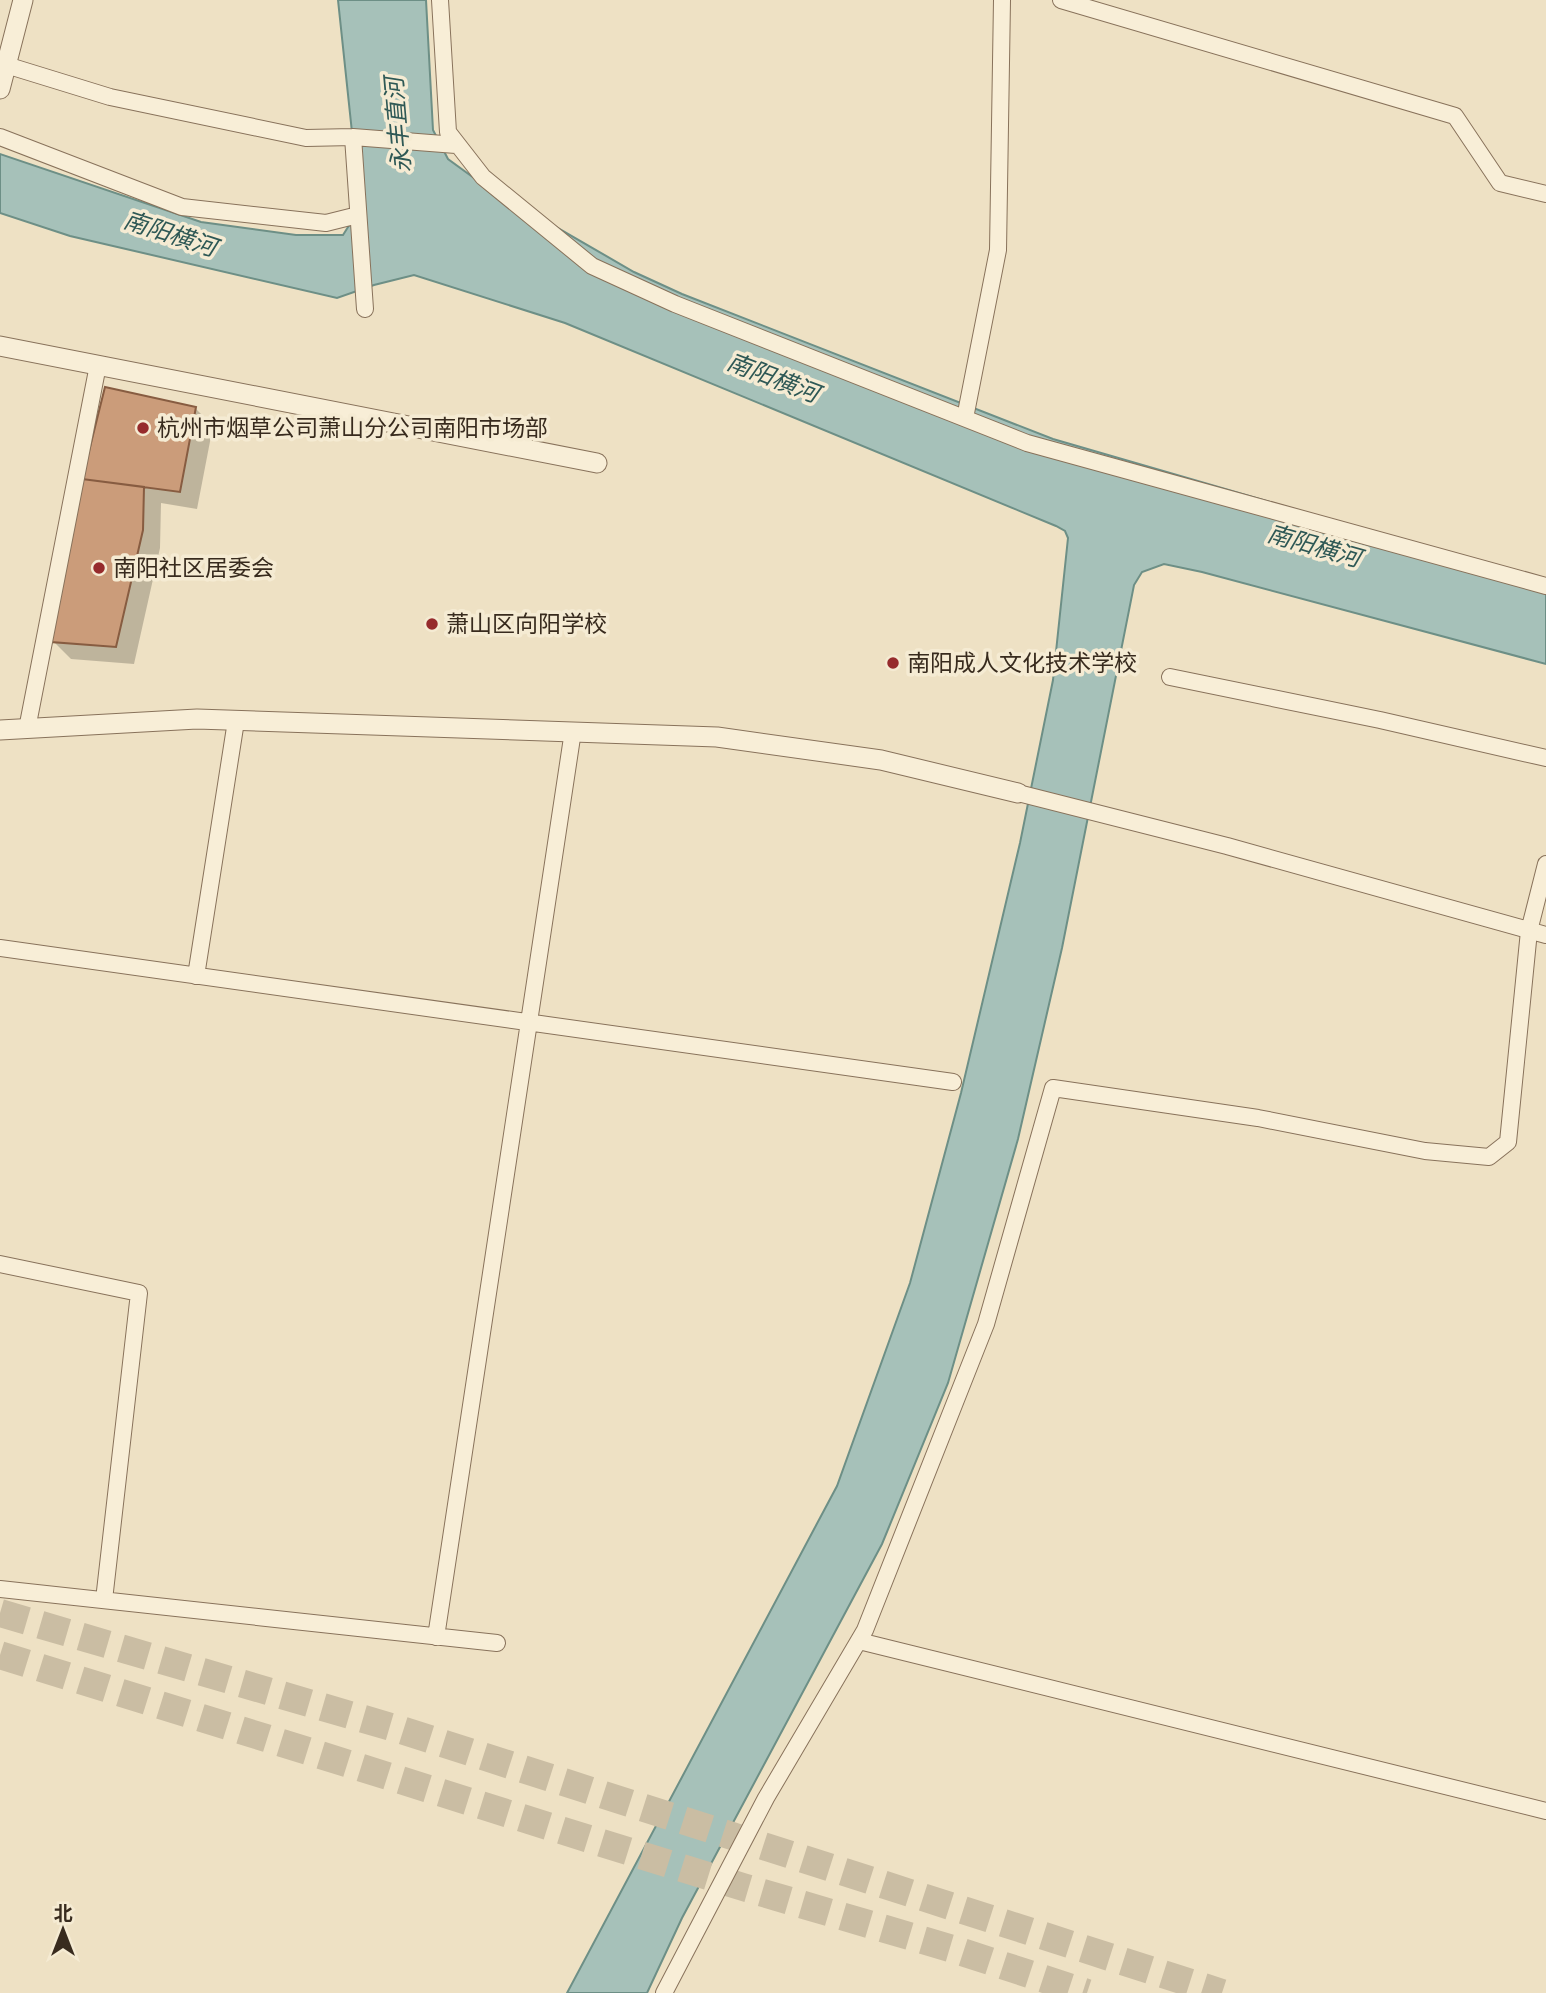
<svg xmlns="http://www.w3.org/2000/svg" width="1546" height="1993" font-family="Merriweather,'Noto Sans SC',serif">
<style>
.water{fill:#a6c1b9;stroke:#6d8f86;stroke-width:2}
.shadow{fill:#0003}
.building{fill:#cb9c7a;stroke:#875c41;stroke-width:2}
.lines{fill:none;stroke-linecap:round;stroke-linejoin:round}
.motorway-tunnel{stroke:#cabda3;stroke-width:28;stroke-dasharray:28 14;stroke-linecap:butt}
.minor-casing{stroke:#88725b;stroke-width:18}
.tertiary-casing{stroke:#88725b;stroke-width:21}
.minor{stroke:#f8eed7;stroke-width:16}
.tertiary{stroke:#f8eed7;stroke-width:19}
.poi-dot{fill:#962b2c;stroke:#f5ebd3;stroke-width:2.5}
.labels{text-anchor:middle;stroke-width:7;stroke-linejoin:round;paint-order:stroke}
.poi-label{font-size:23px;fill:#382b1e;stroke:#f5ebd3;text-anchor:start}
.water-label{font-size:24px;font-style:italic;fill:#2e5855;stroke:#f5ebd3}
</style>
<rect width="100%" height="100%" fill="#eee1c4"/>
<!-- water -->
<path class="water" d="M338,0H426L433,130L448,159L485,186L634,272L682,294L1053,439L1546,582V664L1202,572L1164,564L1142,572L1134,585L1062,948L1018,1139L948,1383L882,1544L682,1918L647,1993H567L837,1486L910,1283L961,1093L1020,843L1053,680L1068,538L1065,531L1056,526L565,323L414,275L374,285L337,298L70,236L0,213V154L201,222L296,235H343L360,208Z"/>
<!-- shadow -->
<path class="shadow" d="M107,389L195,408L213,426L197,509L161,503L160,548L134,664L71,659L53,641Z"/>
<!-- building -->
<path class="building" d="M105,387L196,407L180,492L82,479Z
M82,479L144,487L143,530L116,647L51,642Z"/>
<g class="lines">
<!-- motorway-tunnel -->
<path class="motorway-tunnel" d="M0,1613L398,1729L1222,1993
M0,1655L743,1887L953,1949L1087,1993"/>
<!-- minor casing -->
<g class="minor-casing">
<path id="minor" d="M440,0L448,132L483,177L592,266L675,304L1027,443L1546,586
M1061,0L1455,116L1500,183L1546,194
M6,65L110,97L306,138L353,137L456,145
M0,137L182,207L326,223L358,215
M353,137L365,309
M965,418L998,250L1002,0
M1170,677L1380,720L1546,758
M27,729L98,365
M1018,793L1227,846L1546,935
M0,948L953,1082
M196,976L236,721
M0,1264L139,1293L104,1600
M0,1589L497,1643
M436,1637L573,731
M859,1641L1546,1811
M664,1993L766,1798L865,1630L986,1324L1053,1088L1258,1118L1425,1151L1489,1157L1508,1142L1529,931L1546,864"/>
</g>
<!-- tertiary casing -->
<g class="tertiary-casing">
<path id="tertiary" d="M0,89L23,0
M0,346L597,463
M0,730L197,719L717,737L881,760L1018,793"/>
</g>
<!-- minor -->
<use href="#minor" class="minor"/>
<!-- tertiary -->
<use href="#tertiary" class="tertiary"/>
</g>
<!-- markers -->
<g class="poi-dot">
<circle cx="143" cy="428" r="7"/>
<circle cx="99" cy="568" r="7"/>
<circle cx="432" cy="624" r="7"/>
<circle cx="893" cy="663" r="7"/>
</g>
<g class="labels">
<!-- poi labels -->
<g class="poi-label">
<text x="157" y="436">杭州市烟草公司萧山分公司南阳市场部</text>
<text x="113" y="576">南阳社区居委会</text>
<text x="446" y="632">萧山区向阳学校</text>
<text x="907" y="671">南阳成人文化技术学校</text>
</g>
<!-- water labels -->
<g class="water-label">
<text transform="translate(398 125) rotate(-95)" y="8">永丰直河</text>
<text transform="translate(170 234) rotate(18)" y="8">南阳横河</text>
<text transform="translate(773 378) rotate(21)" y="8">南阳横河</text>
<text transform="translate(1314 546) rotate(16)" y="8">南阳横河</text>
</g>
</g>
<!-- north arrow -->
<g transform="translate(63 1930)" stroke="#f5ebd3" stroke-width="5" paint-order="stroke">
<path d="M0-5L12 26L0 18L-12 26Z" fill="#382b1e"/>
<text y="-10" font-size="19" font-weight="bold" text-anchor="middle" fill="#382b1e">北</text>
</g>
</svg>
